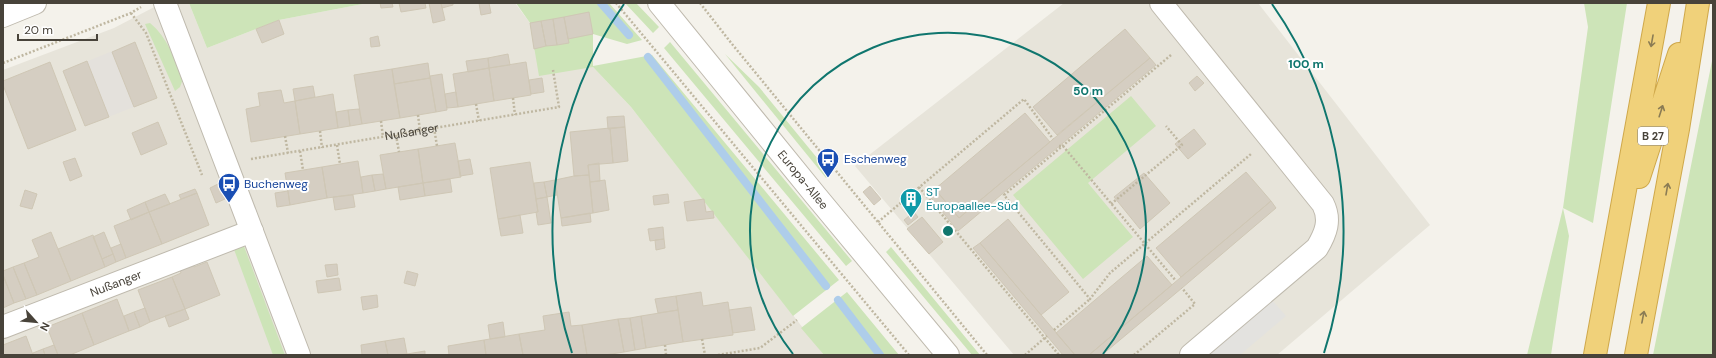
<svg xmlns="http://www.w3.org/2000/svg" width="1716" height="358" font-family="'DM Sans',sans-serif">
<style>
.residential{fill:#e7e4da}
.industrial{fill:#e4e1dc}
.green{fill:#cde4b8}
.parking{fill:#e3e2df}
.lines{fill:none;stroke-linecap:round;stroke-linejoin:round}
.stream{stroke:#aecdea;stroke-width:8}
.building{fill:#d5cec2;stroke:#cfc7b5}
.minor-casing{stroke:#bfbaae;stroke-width:24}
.highway-casing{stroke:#cfa84a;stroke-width:24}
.path{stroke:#bfb7a1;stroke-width:2.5;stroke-dasharray:2 2;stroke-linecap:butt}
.minor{stroke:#fff;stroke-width:22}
.highway{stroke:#f0d17a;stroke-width:22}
.oneway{stroke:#8b7c54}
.ring{fill:none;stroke:#0f766e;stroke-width:2}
.labels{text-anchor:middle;stroke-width:4;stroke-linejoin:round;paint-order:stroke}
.shield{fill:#fff;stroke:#7f7b75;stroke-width:1}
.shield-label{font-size:11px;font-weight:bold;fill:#48433a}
.street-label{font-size:12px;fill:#48433a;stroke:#fff}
.transit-label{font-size:12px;fill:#164399;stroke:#fff;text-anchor:start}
.culture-label{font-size:12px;fill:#0d838f;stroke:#fff;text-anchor:start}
.centre{fill:#0f766e;stroke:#fff;stroke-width:2}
.ring-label{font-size:12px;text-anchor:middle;font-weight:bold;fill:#0f766e;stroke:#fff;stroke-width:4;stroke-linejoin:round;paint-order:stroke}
</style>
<rect width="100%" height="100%" fill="#f4f2eb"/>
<!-- residential -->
<path class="residential" d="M162,3H189L207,48L279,20L368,3H515L530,23L593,34V67L631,107L824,355H3V70L114,28Z
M1064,3H1258L1430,225L1277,355H1014L855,166Z"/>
<!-- industrial -->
<path class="industrial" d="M135,42L157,98L85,126L63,71Z"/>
<!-- green -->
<path class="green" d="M189,3H368L279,20L207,48Z
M516,3H609L642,40L627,44L593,34V66L652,55L839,280L793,316L631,107L593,67L539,76L530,23Z
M625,3H636L659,27L653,33Z
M1584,3H1627L1593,223L1563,208L1569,236L1551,355H1527L1563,208L1588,27Z
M150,23C167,37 175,59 183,79L180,87L175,91L145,24Z
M670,42L852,261L846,266L664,48Z
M725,54L759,87L831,175L826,178Z
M1713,56V355H1653Z
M1131,96L1156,126L1088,183L1133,237L1083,279L1013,195Z
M242,241L285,355H273L232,244Z
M891,247L980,355H972L886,252Z
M847,292L899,355H824L801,328Z"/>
<!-- parking -->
<path class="parking" d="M1272,300L1286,316L1240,355H1206Z"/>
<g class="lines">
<!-- stream -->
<path class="stream" d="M601,3L629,35
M648,57L826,286
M838,300L880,355"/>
</g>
<!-- building -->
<path class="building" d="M380,3H392L393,7L381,8Z
M399,3H425L426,8L401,12Z
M429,3H441L445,20L433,23Z
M441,3H453V5L442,8Z
M479,3H489L491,13L481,15Z
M589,12L593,34L568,39L564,17Z
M564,17L569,43L557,45L553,19Z
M553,19L557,45L546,46L541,21Z
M279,20L284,34L262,43L256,29Z
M541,21L546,46L534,49L530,23Z
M1125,29L1150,58L1057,135L1033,107Z
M378,36L380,46L371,47L370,38Z
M135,42L157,98L134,107L112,52Z
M508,54L510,65L489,68L488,58Z
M488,58L489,68L468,72L466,61Z
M1150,58L1156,65L958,231L928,194L935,189L959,218Z
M87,61L109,117L85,126L63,71Z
M50,62L76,130L28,149L3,85V81Z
M526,62L531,95L494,101L489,68Z
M428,63L430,78L394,84L392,69Z
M489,68L494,101L458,107L453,74Z
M392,69L400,118L362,124L354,75Z
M442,74L447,110L436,112L430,76Z
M1197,76L1204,83L1195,91L1189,83Z
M430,78L436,112L400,118L394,84Z
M542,78L544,92L531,94L529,80Z
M313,86L315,97L295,101L293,89Z
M281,90L284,103L295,101L300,134L251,142L246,109L260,106L258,93Z
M456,92L458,107L447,108L445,94Z
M333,94L338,128L300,134L295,101Z
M359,109L362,124L350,126L348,110Z
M348,110L350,126L338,128L336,112Z
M1025,113L1050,142L959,218L935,189Z
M624,116L625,127L608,129L607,117Z
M158,122L167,144L141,155L132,133Z
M625,127L628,161L613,163L610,128Z
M610,128L613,163L588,165L589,175L574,176L570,132Z
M1194,129L1206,144L1188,159L1175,144Z
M455,143L461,177L423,183L418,149Z
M418,149L423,183L386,189L380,155Z
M75,158L82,176L70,181L63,162Z
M470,159L473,174L460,176L458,161Z
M358,161L363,193L327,198L322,167Z
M530,162L538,212L498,219L490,168Z
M599,163L600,181L590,182L588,165Z
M322,167L327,198L290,205L285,173Z
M1246,172L1271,201L1181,277L1156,248Z
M1144,173L1170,203L1140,229L1114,197Z
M383,174L386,189L375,191L372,175Z
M372,175L375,191L363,193L361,177Z
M589,175L593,213L561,218L555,180L574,176Z
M450,179L452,192L425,196L423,183Z
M555,180L557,195L547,197L544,182Z
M605,180L609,210L593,213L590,182Z
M544,182L547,197L536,199L534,183Z
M423,183L425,196L400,200L398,187Z
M218,184L225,199L216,203L210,188Z
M870,186L881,199L874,205L863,192Z
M195,189L197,193L181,199L179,195Z
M25,190L37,194L32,209L20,206Z
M288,191L290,205L277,207L275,193Z
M197,193L209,225L162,244L149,212Z
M165,194L170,204L149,212L145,202Z
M668,194L669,203L654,205L653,196Z
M353,195L355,207L335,210L333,197Z
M547,197L551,223L538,225L536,212H538L536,199Z
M704,199L706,212L713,211L714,218L687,221L684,202Z
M1271,201L1276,208L1182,288L1102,355H1089Z
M145,202L149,212L131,220L127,210Z
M149,212L162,244L126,258L114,226Z
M914,212L918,217L908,225L904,220Z
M590,213L591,222L562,226L561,218Z
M520,215L523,233L501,236L498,219Z
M922,217L943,242L929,254L907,229Z
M1008,219L1069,292L1041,315L980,243Z
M663,227L664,239L650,241L648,229Z
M51,232L71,281L37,295L24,263L39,257L32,240Z
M104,232L113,254L102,259L93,237Z
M93,235L105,267L71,281L58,249Z
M664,239L665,248L656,250L655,240Z
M980,243L1054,330L1075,355H1063L973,248Z
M121,244L126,258L116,262L111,248Z
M113,254L116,262L105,267L102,259Z
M1147,256L1172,285L1089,355H1075L1056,333Z
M192,262L194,267L207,262L220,295L185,309L172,277L181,273L179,267Z
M24,263L37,295L26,299L13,267Z
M337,264L338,275L327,277L325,265Z
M13,267L26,299L14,303L3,275V271Z
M407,271L418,274L415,286L404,283Z
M3,275L14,303L3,308Z
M172,277L185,309L150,322L138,290Z
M339,278L341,290L318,293L316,281Z
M701,292L703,306L728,302L733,335L683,342L676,296Z
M377,295L378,307L363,310L361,297Z
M676,296L678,310L658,313L655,299Z
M117,299L129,331L94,345L82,313Z
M751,307L755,330L733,333L729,310Z
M145,308L150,322L140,327L134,312Z
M185,309L189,319L169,327L165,316Z
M678,310L683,342L646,348L641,316Z
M134,312L140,327L129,331L124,316Z
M569,312L571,326L582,325L587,355H523L519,334L545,330L543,316Z
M82,313L94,345L70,355H58L47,327Z
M641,316L646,348L635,350L630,318Z
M630,318L635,350L624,352L618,319Z
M618,319L624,352L605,355H587L582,325Z
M503,322L505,337L490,339L488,325Z
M519,334L523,355H486L484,340Z
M26,336L33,355H3V345Z
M404,338L407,354L388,355L385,341Z
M484,340L486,355H449L448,346Z
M385,341L388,355H362L361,345Z
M54,345L58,355H45L43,349Z
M43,349L45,355H33V353Z
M425,351V355H400L407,354Z"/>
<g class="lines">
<!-- minor casing -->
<g class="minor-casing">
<g id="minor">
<path d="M165,3L299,355"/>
<path id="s2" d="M659,3L816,196L948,355"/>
<path d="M1161,3L1323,204C1331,220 1326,233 1317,248L1191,355"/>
<path d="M3,16L35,3"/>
<path id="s3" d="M3,327L252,231"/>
</g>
</g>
<!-- highway casing -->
<g class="highway-casing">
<path id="highway" d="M1639,177L1679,54
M1595,355L1659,3
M1636,355L1678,129L1698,3"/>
</g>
<!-- path -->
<g class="path">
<path d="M616,3L909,355"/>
<path d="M700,3L732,44L987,355"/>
<path d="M131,13L146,33L202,175"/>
<path d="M1171,55L1004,195L1090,299L1110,273L1251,154"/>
<path d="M3,63L131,13L141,7"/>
<path d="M513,98L515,115"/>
<path d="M476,104L479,121"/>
<path d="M418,115L420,131"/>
<path d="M381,121L383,137"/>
<path d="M434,128L437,146"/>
<path d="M320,131L322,148"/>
<path d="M396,135L399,152"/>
<path d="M285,136L288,153"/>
<path d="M337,145L340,164"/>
<path d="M1059,146H1063L1176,281"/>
<path d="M300,151L303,170"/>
<path id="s1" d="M251,159L559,107L553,70"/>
<path d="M919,187L1059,355"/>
<path d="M1111,204L1182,145L1166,126"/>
<path d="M878,222L1024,99L1053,139"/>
<path d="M1054,330L1090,299"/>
<path d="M702,339L705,355"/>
<path d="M665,345L666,355"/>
<path d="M718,355L760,348L797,320"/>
<path d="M1025,355L1047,336"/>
<path d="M1134,355L1195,304L1182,288"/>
</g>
<!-- minor -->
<use href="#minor" class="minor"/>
<!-- highway -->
<use href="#highway" class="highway"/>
</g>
<!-- one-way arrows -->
<defs><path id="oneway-shaft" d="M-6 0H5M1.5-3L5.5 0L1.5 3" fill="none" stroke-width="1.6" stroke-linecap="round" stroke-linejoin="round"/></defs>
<g class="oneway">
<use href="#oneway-shaft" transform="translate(1652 41) rotate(100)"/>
<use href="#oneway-shaft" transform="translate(1661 111) rotate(-72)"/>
<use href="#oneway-shaft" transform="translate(1667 189) rotate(-80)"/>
<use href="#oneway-shaft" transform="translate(1643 317) rotate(-79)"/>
</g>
<!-- distance rings -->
<g class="ring">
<path d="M793 354A198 198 0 1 1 1103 354"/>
<path d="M572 353A395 395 0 0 1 624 4M1272 4A395 395 0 0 1 1324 353"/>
</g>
<!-- icons -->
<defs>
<g id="bus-pin" transform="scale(1.15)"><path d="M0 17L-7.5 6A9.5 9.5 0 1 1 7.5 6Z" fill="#1a4fb4" stroke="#fff"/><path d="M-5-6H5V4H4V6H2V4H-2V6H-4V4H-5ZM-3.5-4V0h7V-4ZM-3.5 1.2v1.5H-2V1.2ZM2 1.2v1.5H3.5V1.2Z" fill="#fff"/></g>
<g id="building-pin" transform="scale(1.15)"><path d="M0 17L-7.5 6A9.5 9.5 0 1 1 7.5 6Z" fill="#0f9aa8" stroke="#fff"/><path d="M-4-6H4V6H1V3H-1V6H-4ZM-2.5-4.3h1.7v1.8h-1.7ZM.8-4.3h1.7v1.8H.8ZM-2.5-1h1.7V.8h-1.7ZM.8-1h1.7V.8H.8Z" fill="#fff"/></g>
</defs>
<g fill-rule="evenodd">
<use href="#bus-pin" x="828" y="159"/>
<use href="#bus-pin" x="229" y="184"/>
<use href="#building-pin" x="911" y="199"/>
</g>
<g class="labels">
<!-- shield labels -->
<rect class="shield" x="1638" y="127" width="30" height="18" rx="3"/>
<g class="shield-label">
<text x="1653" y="140">B 27</text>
</g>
<!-- street labels -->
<g class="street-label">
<text dy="4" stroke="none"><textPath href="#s1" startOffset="163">Nußanger</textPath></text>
<text dy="4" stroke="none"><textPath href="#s2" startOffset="228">Europa-Allee</textPath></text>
<text dy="4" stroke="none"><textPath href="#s3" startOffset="121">Nußanger</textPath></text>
</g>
<!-- transit labels -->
<g class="transit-label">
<text x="844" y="163">Eschenweg</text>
<text x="244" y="188">Buchenweg</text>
</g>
<!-- culture labels -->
<g class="culture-label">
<text x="926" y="196">ST<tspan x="926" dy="14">Europaallee-Süd</tspan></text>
</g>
</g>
<circle cx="948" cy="231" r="6" class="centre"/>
<g class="ring-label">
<text x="1306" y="68">100 m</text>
<text x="1088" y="95">50 m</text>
</g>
<!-- border -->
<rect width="1716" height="358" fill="none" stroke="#48433a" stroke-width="8"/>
<!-- north arrow -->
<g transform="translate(36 322) rotate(117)" stroke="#ffffff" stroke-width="3" paint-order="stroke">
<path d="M0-3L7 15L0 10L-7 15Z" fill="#48433a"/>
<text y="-6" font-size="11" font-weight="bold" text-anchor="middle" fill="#48433a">N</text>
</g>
<!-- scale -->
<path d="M18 34v6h79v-6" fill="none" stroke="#48433a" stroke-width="2"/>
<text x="24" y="34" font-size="12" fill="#48433a" stroke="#ffffff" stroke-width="3" paint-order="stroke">20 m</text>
</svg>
